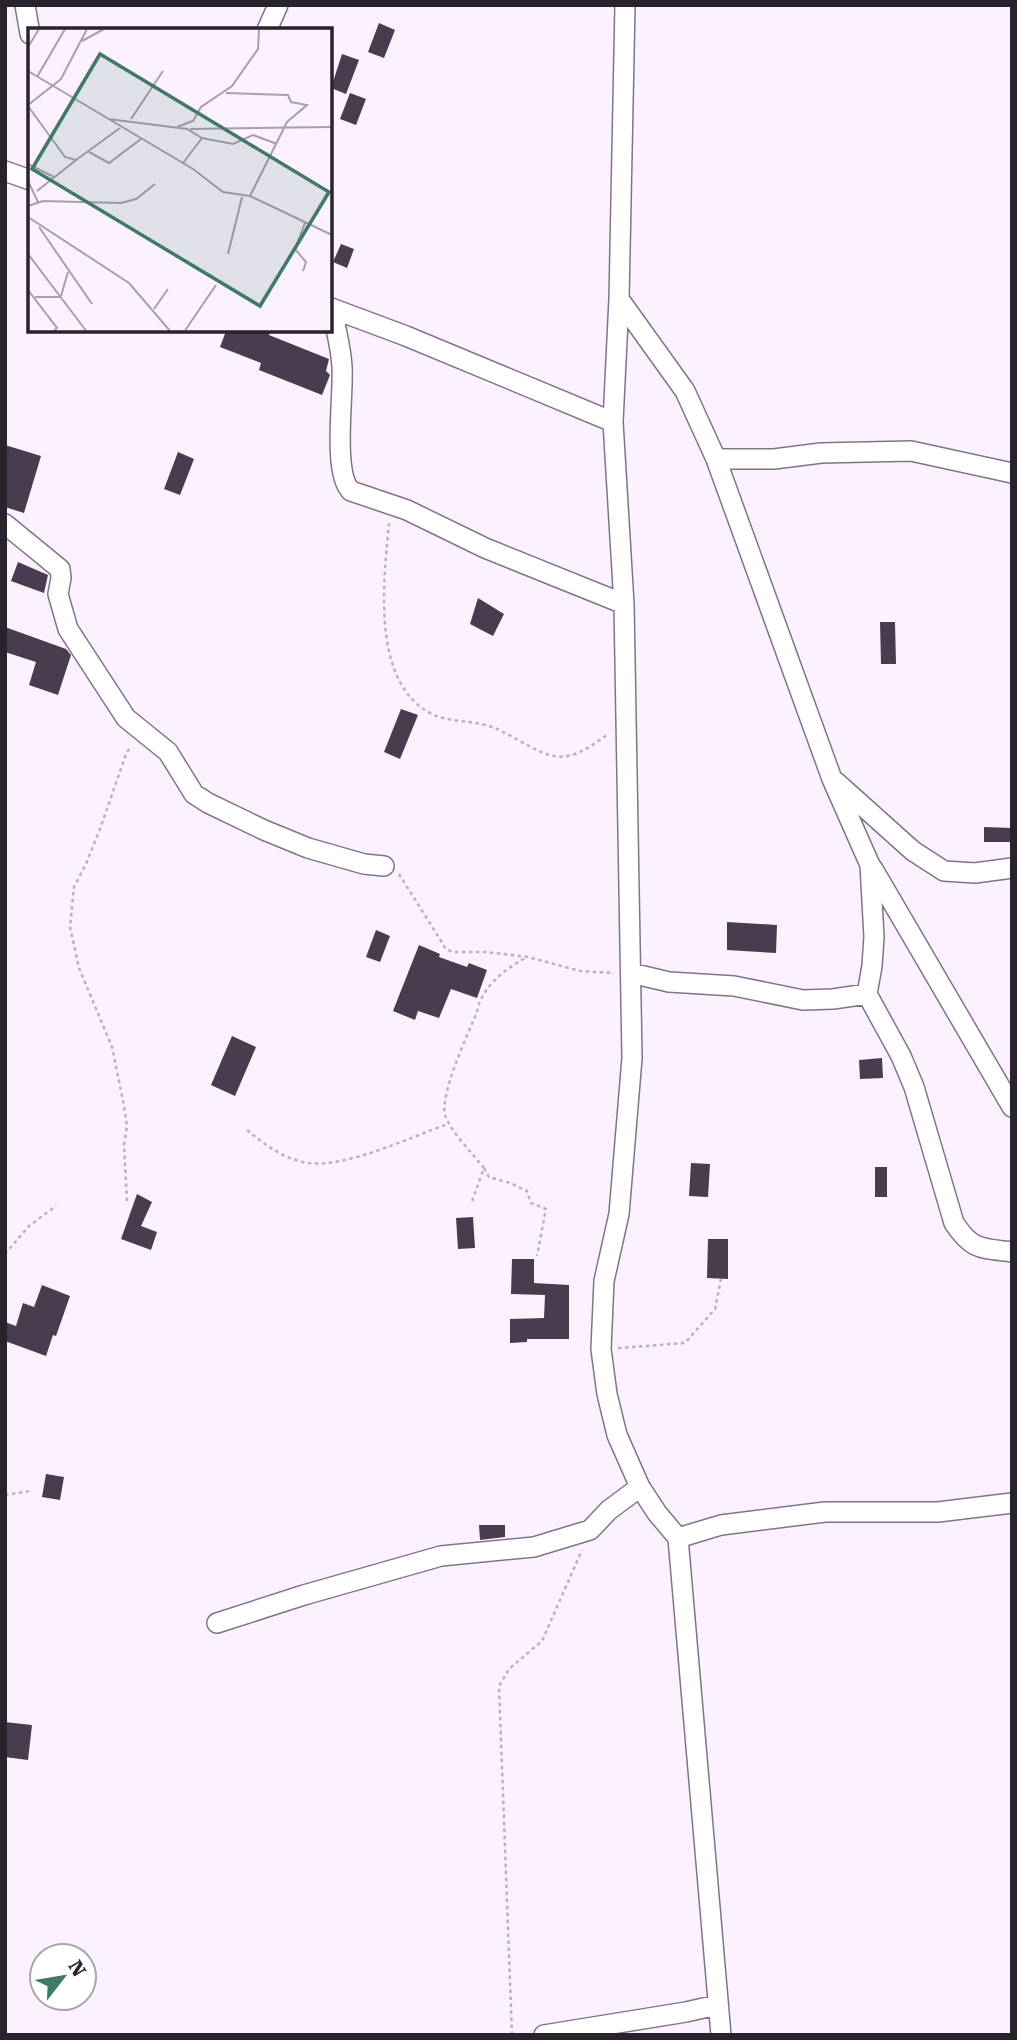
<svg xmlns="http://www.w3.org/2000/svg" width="1017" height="2040" font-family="'Roboto Serif',serif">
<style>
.building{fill:#493c4e}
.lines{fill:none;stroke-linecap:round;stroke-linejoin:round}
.minor-casing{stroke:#827488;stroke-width:22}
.path{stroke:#bab2bd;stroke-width:2.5;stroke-dasharray:3.5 3.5;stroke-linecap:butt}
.minor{stroke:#fff;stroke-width:19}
.inset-road{fill:none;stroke:#a89faa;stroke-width:2}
.view{fill:#3e7b67;fill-opacity:0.15;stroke:#3e7b67;stroke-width:3.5}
.inset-edge{fill:none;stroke:#29232b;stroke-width:3.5}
</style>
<rect width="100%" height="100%" fill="#fcf2ff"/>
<!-- building -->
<path class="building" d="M379,23L395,30L384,58L368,52Z
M342,54L359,60L346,94L331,88Z
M350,93L366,99L356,125L340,119Z
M341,244L354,249L347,268L333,262Z
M226,331H270L269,335L329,359L326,371L330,375L322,395L259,370L261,363L220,347Z
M5,445L41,456L24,513L5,507Z
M178,452L194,459L180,495L164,489Z
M18,562L48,575L44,593L11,581Z
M478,598L504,614L493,636L470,624Z
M880,622H895L896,664H881Z
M5,627L66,649L71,655L58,695L29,685L36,662L5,652Z
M401,709L418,715L400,759L384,752Z
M984,827L1012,828V842H984Z
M727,922L777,925L776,953L727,950Z
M376,930L390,936L380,962L366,957Z
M419,945L440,954L439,957L467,967L469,963L487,970L477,998L451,989L439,1018L418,1011L415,1020L393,1011Z
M232,1036L256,1047L235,1096L211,1085Z
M882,1058L883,1078L860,1079L859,1060Z
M691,1163L710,1164L708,1197L689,1196Z
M875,1167H887V1197H875Z
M137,1194L152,1202L141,1226L157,1232L151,1250L121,1239Z
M473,1217L475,1248L458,1249L456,1218Z
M708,1239H728V1279L707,1278Z
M512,1259H534V1283L569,1285V1339H527V1342L510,1343V1319L544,1318L545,1295L511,1294Z
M42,1285L70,1296L56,1336L53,1335L46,1356L5,1341V1322L16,1326L23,1303L34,1307Z
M46,1474L64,1477L60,1500L42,1497Z
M479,1525H505V1537L480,1540Z
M5,1722L32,1725L28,1760L5,1757Z"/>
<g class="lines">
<!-- minor casing -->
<g class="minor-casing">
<path id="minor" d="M25,5L30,34
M625,5L619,299L613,422L624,604L632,1058L619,1214L604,1281L601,1349L607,1394L617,1435L640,1487L657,1513L678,1538L721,2035
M267,30L278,5
M5,171L30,180
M619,299L685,391L716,459L832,779L870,865L874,937L872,966L867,994L901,1056L914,1087L954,1223C972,1250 980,1248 1012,1252
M331,308C336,328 341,347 342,367C344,395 332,473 351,491L407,510L485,548L624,604
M331,308L406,336L613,422
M716,459H774L821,453L911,451L1012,473
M5,524L60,569L61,578L58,594L68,629L126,718L168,752L194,794L208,803L264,830L308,848L364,864L384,866
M836,782L913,851L944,871L975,873L1012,868
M873,869L1012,1107
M631,973L669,982L734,986L803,1000L833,999L867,994
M678,1538L721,1525L825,1512H938L1012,1503
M217,1623L304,1595L441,1556L534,1547L590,1530L609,1510L640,1487
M544,2035L686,2012L717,2005"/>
</g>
<!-- path -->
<path class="path" d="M389,523C384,579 370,683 432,714C453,724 478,719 499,730C550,755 557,773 608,734
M399,874L446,949L453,952H486L528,957L580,971L614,973
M247,1130C264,1144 281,1157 303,1162C341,1171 410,1137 448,1124
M484,1168L489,1177L510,1183L527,1191L531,1203L546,1209L537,1256
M127,1201L124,1145L127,1126L124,1106L112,1047L79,968L70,927L74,887L86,864L100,829L126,754L131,746
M472,1201L484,1168C474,1155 450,1131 445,1115C440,1093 468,1034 477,1012C481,987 506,968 527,957
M5,1254L29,1226L56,1206
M618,1348L685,1343L715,1309L721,1279
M5,1495L30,1491
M512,2035L499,1686L509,1669L542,1641L582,1550"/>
<!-- minor -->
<use href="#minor" class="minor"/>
</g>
<!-- overview -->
<g transform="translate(28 28)">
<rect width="304" height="304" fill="#fcf2ff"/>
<path class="inset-road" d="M54,13L76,1M0,19L11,1M0,43L165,141L195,164L222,168L304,207M9,49L37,1M198,65L260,67L263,74L279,77L259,94L222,168M0,77L33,51L59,1M0,78L37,129L48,132L92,100M80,91L159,101L174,110L205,116L225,107L249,116M103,91L135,43M149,99L165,93L173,79L204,58L230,21L231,1M162,101L304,99M61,124L81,135L113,111M155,135L174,110M0,136L26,149M0,153L10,174M9,163L48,132M0,178L15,173L93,175L108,171L127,156M0,189L101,255L143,304M11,199L64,276M0,226L59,304M200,226L214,169M275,243L278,234L267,221L277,195M0,262L29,300L25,304M33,268L40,244M7,269H32M126,281L140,261M156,304L188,257"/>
<path class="view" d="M72,26L301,164L232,278L4,141Z"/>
<rect width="304" height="304" class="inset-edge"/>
</g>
<!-- border -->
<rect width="1017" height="2040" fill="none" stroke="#29232b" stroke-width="14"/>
<!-- north arrow -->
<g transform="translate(63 1977) rotate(59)"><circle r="33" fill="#ffffff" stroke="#a9a7aa" stroke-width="2"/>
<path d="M0-5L12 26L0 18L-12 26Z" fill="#3e7b67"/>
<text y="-10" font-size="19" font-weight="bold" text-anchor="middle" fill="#29232b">N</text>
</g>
</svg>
